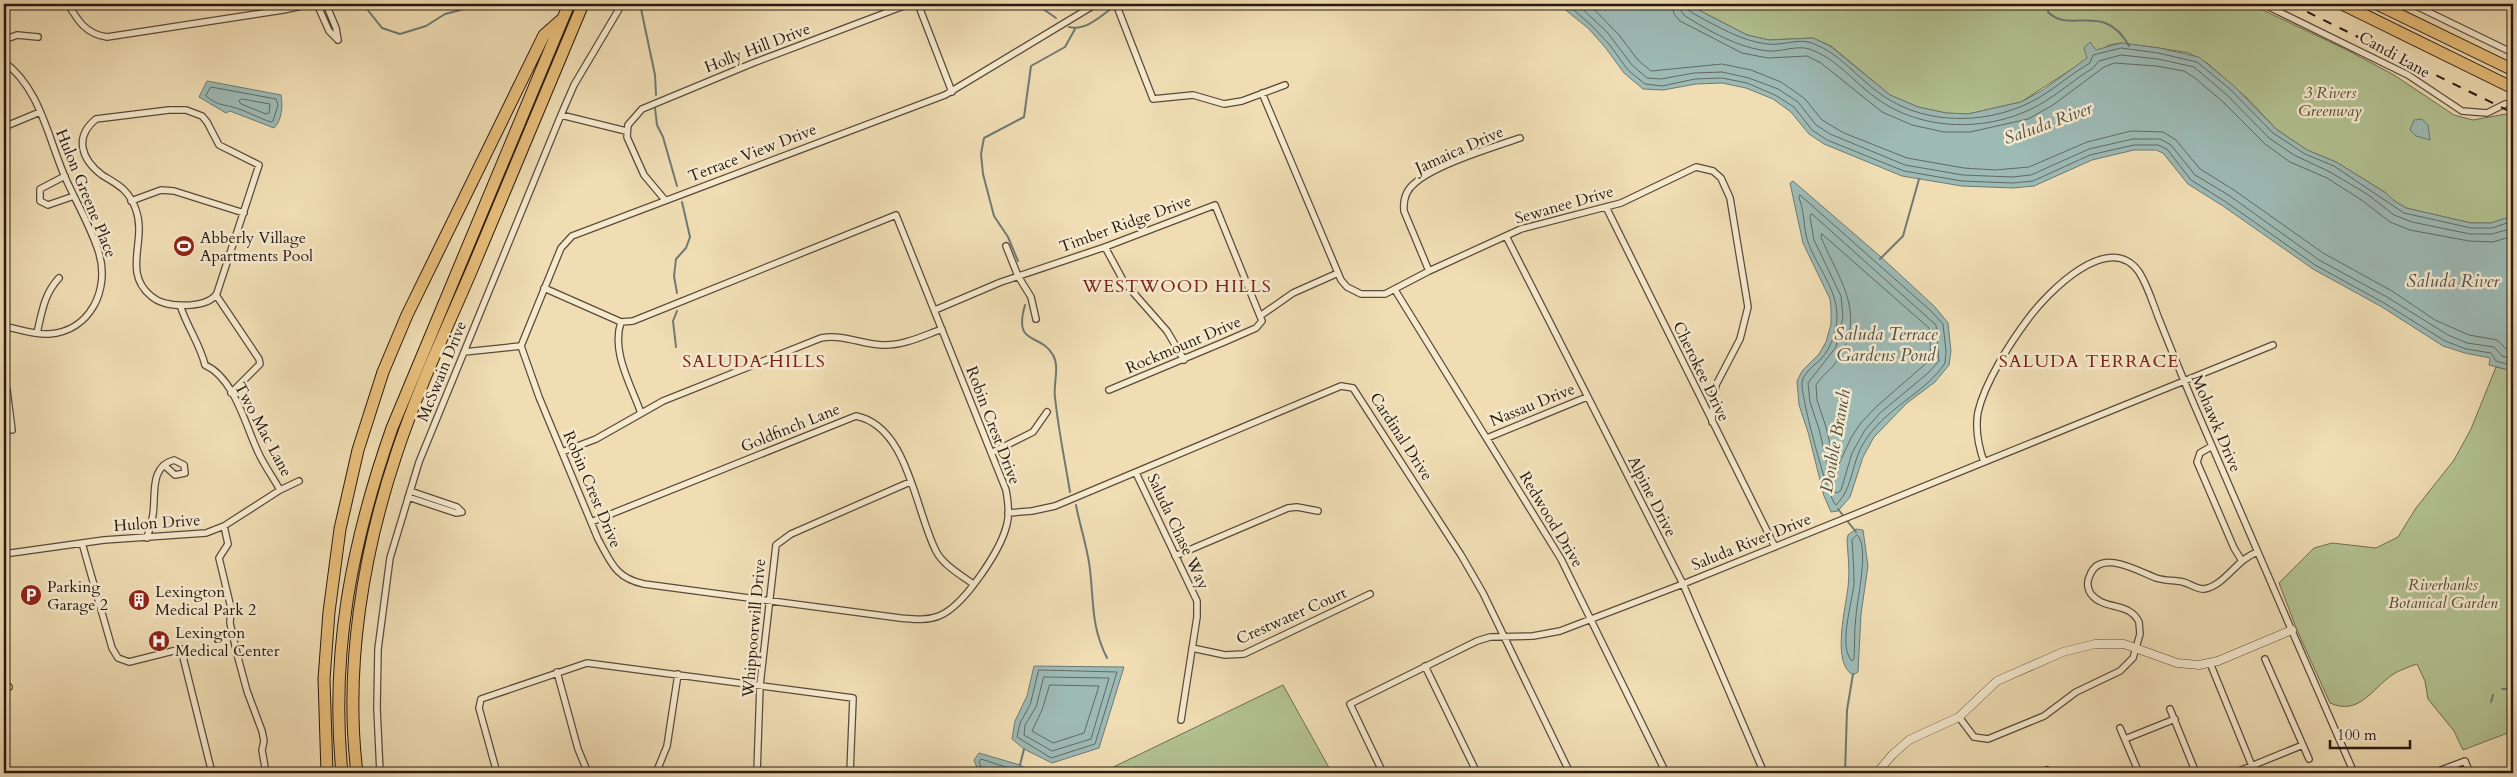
<svg xmlns="http://www.w3.org/2000/svg" width="2517" height="777" font-family="Cardo,serif">
<style>
.green{fill:#b3c292;stroke:#6e6e51}
.water{fill:#9dbab5;stroke:#6e7a73}
.lines{fill:none;stroke-linecap:round;stroke-linejoin:round}
.shore{stroke:#626a62;stroke-width:1}
.stream{stroke:#6e7a73;stroke-width:2}
.minor-casing{stroke:#5a4b39;stroke-width:8}
.tertiary-casing{stroke:#5a4b39;stroke-width:9}
.motorway-casing{stroke:#281a10;stroke-width:13}
.minor{stroke:#f5e9ce;stroke-width:5.5}
.tertiary{stroke:#f5e9ce;stroke-width:8}
.motorway{stroke:#e8be7a;stroke-width:11}
.rail{stroke:#281a10;stroke-width:2;stroke-dasharray:9 9;stroke-linecap:butt}
.labels{text-anchor:middle;stroke-width:5;stroke-linejoin:round;paint-order:stroke}
.street-label{font-size:16px;fill:#281a10;stroke:#f5e9ce}
.park-label{font-size:16px;font-style:italic;fill:#524c37;stroke:#f5e9ce}
.poi-label{font-size:16px;fill:#281a10;stroke:#f5e9ce;text-anchor:start}
.water-label{font-size:18px;font-style:italic;fill:#51524a;stroke:#f5e9ce}
.neighbourhood-label{font-size:18px;letter-spacing:1px;fill:#7a1f14;stroke:#f5e9ce}
</style>
<rect width="100%" height="100%" fill="#f0ddb4"/>
<filter id="stains"><feTurbulence type="fractalNoise" baseFrequency=".004" numOctaves="4"/><feColorMatrix values="0 0 0 0 .2 0 0 0 0 .09 0 0 0 0 .02 0 0 0 .5 -.17"/></filter>
<radialGradient id="worn" r=".72"><stop offset=".6" stop-color="#630" stop-opacity="0"/><stop offset="1" stop-color="#630" stop-opacity=".3"/></radialGradient>
<!-- green -->
<path class="green" d="M1687,4H2250L2347,50L2394,75L2454,115L2473,120L2506,114L2513,118V216L2491,223H2471L2406,208L2393,200L2386,193L2336,162L2307,150L2276,129L2247,98L2207,63L2189,53L2159,48L2121,43L2109,45L2021,102L1968,114L1946,113L1918,107L1890,95L1831,46L1813,38L1769,40L1747,35Z
M2496,367L2513,371V731L2463,750L2454,731L2428,699L2425,681L2417,664C2409,667 2399,670 2392,675C2372,689 2359,716 2330,703L2297,630L2279,583L2314,548L2332,543L2376,548L2398,537L2416,508L2454,460L2471,429Z
M1283,685L1332,773H1101Z"/>
<!-- water -->
<path class="water" d="M1558,4H1687L1747,35L1769,40L1813,38L1830,46L1890,95L1918,107L1946,113L1968,114L2021,102L2043,90L2087,58L2084,48L2090,42L2096,50L2121,43L2159,48L2199,57L2234,86L2276,129L2307,150L2336,162L2386,193L2393,200L2406,208L2471,223H2491L2513,216V371L2489,365L2490,358L2465,353L2443,346L2382,307L2313,269L2223,206L2188,184L2163,153L2156,150H2134L2092,160L2034,186L2013,188L1962,186L1902,176L1824,144L1809,134L1791,112L1773,99L1746,88L1722,83L1696,84L1663,90L1643,89L1624,73L1605,47L1588,28Z
M207,81L281,95C283,106 282,120 274,128L230,111L226,113L199,97Z
M2422,119L2428,125L2430,140L2416,136L2410,130L2414,120Z
M1793,181L1881,257L1935,307L1948,323L1951,351L1949,365L1935,382L1907,403L1874,437L1863,457L1850,497L1838,511L1831,512L1824,496L1808,432L1799,405L1797,381L1802,371L1819,354L1826,342L1831,324V309L1830,299L1803,243L1790,183Z
M184,240H190L189,251L182,254L178,250Z
M1856,529L1863,530L1868,566L1861,614L1858,672L1853,675C1831,663 1846,607 1848,587C1850,571 1848,556 1847,540L1848,535Z
M1034,666L1124,667L1099,748L1052,763L1024,749L1012,739L1015,721L1027,696Z
M979,753L1020,765L1033,773H979L974,760Z"/>
<g class="lines">
<!-- shore -->
<path class="shore" d="M1567,4L1591,25L1609,44L1628,70L1645,84L1662,86L1695,79L1722,78L1747,83L1775,95L1794,107L1812,130L1827,140L1904,171L1962,181L2013,183L2033,181L2090,155L2134,145H2158L2167,149L2191,180L2226,202L2315,265L2384,303L2445,341L2466,349L2491,353L2496,361L2513,366
M1577,4L1607,32L1632,65L1647,78L1661,79L1694,73L1722,72L1749,78L1778,89L1798,102L1816,125L1830,134L1905,165L1963,175L2012,177L2031,175L2089,149L2133,139H2160L2171,145L2195,175L2230,196L2319,260L2387,297L2448,335L2467,343L2494,347L2502,356L2513,359
M1589,4L1619,35L1638,60L1651,71L1722,64L1751,70L1781,82L1794,91L1805,99L1822,120L1844,133L1907,158L1964,168L1995,170L2029,167L2087,142L2131,131L2163,132L2176,140L2200,169L2234,190L2323,253L2392,291L2435,320L2469,335L2497,340L2507,350L2513,352
M1672,4L1674,14L1680,21L1742,53L1768,58L1807,56L1821,63L1882,112L1912,125L1944,132H1970L2028,119L2053,105L2104,67L2114,63L2156,66L2184,71L2195,78L2222,101L2265,144L2290,162L2327,178L2363,201L2390,222L2410,230L2469,241L2493,242L2513,236
M1679,4L1681,11L1685,16C1709,31 1739,48 1768,51C1781,52 1797,45 1809,49C1837,58 1855,84 1879,100C1926,133 1995,132 2044,102C2061,92 2076,78 2093,68L2099,61L2121,55L2158,59L2194,67L2227,95L2269,138L2294,155L2330,172L2367,194L2394,215L2412,222L2470,234H2492L2513,228
M1686,4L1687,9L1694,14C1717,26 1741,41 1767,44C1782,46 1799,38 1812,43C1840,53 1858,79 1882,95C1927,127 1993,125 2040,97C2057,87 2072,73 2090,63L2093,55L2121,48L2158,53L2197,62L2231,90L2273,133L2305,154L2334,166L2404,213L2471,228H2492L2513,221
M211,87L276,99L278,105L273,121L271,122C258,118 245,110 232,107C221,104 217,105 206,96Z
M242,99L270,104L269,113L266,114L241,104L239,101Z
M1800,195L1931,311L1943,324L1946,351L1945,363C1926,393 1883,409 1863,444C1851,465 1853,488 1836,505C1828,500 1800,394 1802,382C1804,372 1815,365 1821,359C1831,348 1837,331 1837,316C1837,289 1817,267 1808,242C1803,228 1805,212 1799,198Z
M1812,214L1936,325L1939,361L1928,373L1880,413L1865,430L1852,453L1841,490L1837,493L1834,492L1819,429L1810,402L1808,383L1836,347L1843,317L1841,296L1814,240L1810,217Z
M1822,234L1929,328L1931,359L1876,407L1860,424L1851,438L1837,468L1835,466L1826,427L1817,400L1816,385C1821,376 1831,370 1837,361C1868,313 1839,281 1821,237Z
M1857,535C1870,545 1857,599 1856,616C1854,630 1855,645 1854,659L1852,661C1838,647 1852,603 1854,584C1854,569 1853,555 1852,540Z
M1039,670L1117,672L1095,744L1051,758L1017,737L1020,723L1030,705Z
M1044,677L1109,678L1091,739L1052,751L1024,735L1025,725L1036,707Z
M1050,685L1099,686L1084,733L1053,743L1032,731L1042,710Z
M983,773L979,762L981,759L1024,773"/>
<!-- stream -->
<path class="stream" d="M363,4L382,28L400,34L426,26L445,14L484,4
M640,4L655,75L656,95
M1036,4L1056,18
M2048,4V12C2070,35 2104,0 2129,46
M1069,27C1085,31 1100,17 1112,8
M655,108L657,125L663,137L677,186
M1880,259L1903,236L1919,179
M1018,261L1008,237L994,216L983,174L981,154L984,138L1024,117L1031,66L1065,47L1075,29
M677,293L674,276L676,259L686,248L690,237L682,202
M1025,305C1013,347 1040,332 1053,355C1060,367 1053,384 1055,397C1058,428 1065,461 1070,492
M676,347L673,321L677,311
M1076,505C1080,527 1088,549 1090,570C1094,604 1091,626 1107,658
M1838,509L1856,532
M2502,689H2513
M2491,702L2493,695
M1020,765L1024,749
M1845,773L1847,710L1853,674"/>
<!-- minor casing -->
<g class="minor-casing">
<path id="minor" d="M68,4C78,21 86,34 107,37L283,10L311,4
M317,4L329,31L338,40
M326,4L336,28L338,40
M918,4L952,92
M1116,4L1153,99L1193,95L1224,104L1242,101L1285,85
M2263,4L2408,75L2462,111L2487,113L2505,104L2513,103
M2412,4L2513,53
M4,40L17,35L38,37
M4,62C40,88 48,138 65,177C76,202 91,227 99,253C110,290 90,331 49,334C34,335 18,329 4,326
M1262,93L1341,280L1347,287L1361,294H1385L1429,271L1521,229L1621,203L1696,167L1713,171L1721,178L1730,198L1748,307L1740,339L1716,385L1713,402L1712,422
M169,110H186L202,116L207,122L219,145L259,165L217,293C212,302 201,304 191,305C178,306 161,305 151,296C122,272 147,241 136,210C134,204 129,195 124,190C118,184 110,180 102,175C81,159 74,137 96,119Z
M561,115L626,131
M4,127L40,112
M65,176L40,189V201L48,205L74,196
M665,200L644,175L627,137L628,125L642,109L753,63L909,4
M131,201L161,190L174,191L244,213
M1606,207L1775,547
M1506,236L1683,584L1764,773
M1006,246L1018,276L1031,297L1036,319
M1105,247L1124,282L1167,331L1184,360
M1429,271L1404,211C1403,200 1406,190 1415,183C1435,165 1493,147 1520,138
M544,288L621,322L633,321L896,215L1006,490C1008,501 1010,513 1007,524C1001,550 964,606 939,616C926,621 913,619 900,618L644,584C615,578 611,562 598,539L539,397L521,346L561,248L572,236L945,95L1096,4
M1395,290L1561,559L1666,773
M216,295L259,359L260,364L231,393
M180,305C187,327 200,344 205,365C236,379 246,429 260,456C266,468 274,479 280,490
M935,310L1001,282L1105,247L1215,205L1262,321L1256,328L1224,342L1109,390
M1260,316L1293,293L1338,273
M621,322C611,352 631,385 641,413
M37,333C42,312 44,294 59,278
M464,352L521,346
M4,388L7,390L12,430
M1487,438L1587,397
M2212,446L2200,453L2197,462L2234,548L2242,561
M562,452L596,439L663,401L821,338C843,334 860,344 882,345C903,346 923,336 942,329
M991,453L1033,432L1047,412
M1984,462C1978,445 1975,429 1978,412C1985,382 2010,343 2028,319C2047,293 2109,229 2139,272C2148,286 2153,304 2159,319C2171,349 2183,379 2196,409C2248,530 2301,652 2354,773
M1136,473L1197,601V617L1181,720
M408,497L456,513L462,512L457,507L410,491
M1008,513L1032,511L1055,506L1341,386L1353,388L1461,555L1483,593L1570,773
M591,522L856,416C908,426 915,510 936,551C943,565 961,575 973,584
M224,526L228,544L219,558L231,608L230,623L237,654L247,691L262,731L264,741L262,750L266,773
M147,538C149,530 152,522 153,514C156,495 149,467 174,460L184,465L185,473L175,475L164,465
M82,543L112,648L118,658L129,662L181,649L212,773
M4,554L104,540L206,533L224,526L280,490L299,481
M1175,556L1288,508L1297,507L1318,511
M1192,648L1225,655L1244,654L1370,594
M2265,659L2309,759
M2210,663L2252,766
M1425,666L1477,773
M557,672L578,749L588,773
M4,689L9,687
M2170,709L2196,773
M1959,717L1974,737L1988,739L2044,716L2076,692L2120,671L2133,658L2140,634L2139,622C2129,601 2104,611 2091,594C2087,588 2087,581 2090,575C2100,548 2140,572 2156,578C2165,581 2174,580 2183,582C2191,584 2196,589 2204,589C2226,585 2237,558 2258,552
M2120,728L2139,773
M2125,739L2175,719
M380,773L377,708L378,649L390,558L419,462L561,115L574,85L622,4
M497,773L479,708L481,699L587,663L853,698L850,773
M656,773L667,746L678,674
M757,773L760,685L776,545L791,534L910,482
M1383,773L1350,704L1477,641L1490,637L1533,636L1560,631L1683,584L2273,345
M2043,773L2047,770L2048,773
M2234,773L2303,745
M2433,773L2465,761L2470,773"/>
</g>
<!-- tertiary casing -->
<g class="tertiary-casing">
<path id="tertiary" d="M1877,773L1892,755L1909,740L1959,717L1997,681L2063,652L2095,644H2124L2177,663L2199,665L2218,661L2292,630"/>
</g>
<!-- motorway casing -->
<g class="motorway-casing">
<path id="motorway" d="M2342,4L2513,88
M2377,4L2513,70
M327,773L324,679L329,612L340,529L358,450L383,372L407,315L544,35L561,20
M342,773C330,652 352,542 392,428L569,4
M357,773C344,667 363,553 397,452C418,389 447,328 473,267C510,179 546,91 583,4"/>
</g>
<!-- minor -->
<use href="#minor" class="minor"/>
<!-- tertiary -->
<use href="#tertiary" class="tertiary"/>
<!-- motorway -->
<use href="#motorway" class="motorway"/>
<!-- rail -->
<path class="rail" d="M2291,4L2513,113"/>
</g>
<!-- icons -->
<defs>
<g id="stadium-disc" transform="scale(1.125)"><circle r="9.5" fill="#8f2418" stroke="#f5e9ce"/><path d="M0-5a6.5 5 0 1 0 0 10a6.5 5 0 1 0 0-10ZM-3.5-1.8h7v3.6h-7Z" fill="#fff"/></g>
<g id="parking-disc" transform="scale(1.125)"><circle r="9.5" fill="#8f2418" stroke="#f5e9ce"/><path d="M-3.5-5.5H1a3.5 3.5 0 0 1 0 7H-1V5.5H-3.5ZM-1-3.4V-.6H.8a1.4 1.4 0 0 0 0-2.8Z" fill="#fff"/></g>
<g id="building-disc" transform="scale(1.125)"><circle r="9.5" fill="#8f2418" stroke="#f5e9ce"/><path d="M-4-6H4V6H1V3H-1V6H-4ZM-2.5-4.3h1.7v1.8h-1.7ZM.8-4.3h1.7v1.8H.8ZM-2.5-1h1.7V.8h-1.7ZM.8-1h1.7V.8H.8Z" fill="#fff"/></g>
<g id="hospital-disc" transform="scale(1.125)"><circle r="9.5" fill="#8f2418" stroke="#f5e9ce"/><path d="M-5-5h3v3.5h4V-5h3V5h-3V1.5h-4V5h-3Z" fill="#fff"/></g>
</defs>
<g fill-rule="evenodd">
<use href="#stadium-disc" x="184" y="246"/>
<use href="#parking-disc" x="31" y="595"/>
<use href="#building-disc" x="139" y="600"/>
<use href="#hospital-disc" x="159" y="641"/>
</g>
<g class="labels">
<!-- street labels -->
<g class="street-label">
<text transform="translate(757 47) rotate(-21)" y="6">Holly Hill Drive</text>
<text transform="translate(2395 54) rotate(29)" y="6">Candi Lane</text>
<text transform="translate(1459 149) rotate(-24)" y="6">Jamaica Drive</text>
<text transform="translate(752 152) rotate(-21)" y="6">Terrace View Drive</text>
<text transform="translate(87 193) rotate(68)" y="6">Hulon Greene Place</text>
<text transform="translate(1564 204) rotate(-16)" y="6">Sewanee Drive</text>
<text transform="translate(1125 223) rotate(-20)" y="6">Timber Ridge Drive</text>
<text transform="translate(1183 344) rotate(-23)" y="6">Rockmount Drive</text>
<text transform="translate(441 371) rotate(-68)" y="6">McSwain Drive</text>
<text transform="translate(1702 371) rotate(64)" y="6">Cherokee Drive</text>
<text transform="translate(1532 404) rotate(-22)" y="6">Nassau Drive</text>
<text transform="translate(2217 423) rotate(67)" y="6">Mohawk Drive</text>
<text transform="translate(994 425) rotate(69)" y="6">Robin Crest Drive</text>
<text transform="translate(790 427) rotate(-22)" y="6">Goldfinch Lane</text>
<text transform="translate(264 429) rotate(62)" y="6">Two Mac Lane</text>
<text transform="translate(1402 436) rotate(57)" y="6">Cardinal Drive</text>
<text transform="translate(593 489) rotate(67)" y="6">Robin Crest Drive</text>
<text transform="translate(1653 496) rotate(63)" y="6">Alpine Drive</text>
<text transform="translate(1552 519) rotate(59)" y="6">Redwood Drive</text>
<text transform="translate(157 522) rotate(-4)" y="6">Hulon Drive</text>
<text transform="translate(1179 531) rotate(65)" y="6">Saluda Chase Way</text>
<text transform="translate(1751 541) rotate(-22)" y="6">Saluda River Drive</text>
<text transform="translate(1291 615) rotate(-24)" y="6">Crestwater Court</text>
<text transform="translate(753 628) rotate(-85)" y="6">Whippoorwill Drive</text>
</g>
<!-- park labels -->
<g class="park-label">
<text x="2330" y="98">3 Rivers<tspan x="2330" dy="18">Greenway</tspan></text>
<text x="2443" y="590">Riverbanks<tspan x="2443" dy="18">Botanical Garden</tspan></text>
</g>
<!-- poi labels -->
<g class="poi-label">
<text x="200" y="243">Abberly Village<tspan x="200" dy="18">Apartments Pool</tspan></text>
<text x="47" y="592">Parking<tspan x="47" dy="18">Garage 2</tspan></text>
<text x="155" y="597">Lexington<tspan x="155" dy="18">Medical Park 2</tspan></text>
<text x="175" y="638">Lexington<tspan x="175" dy="18">Medical Center</tspan></text>
</g>
<!-- water labels -->
<g class="water-label">
<text transform="translate(2048 123) rotate(-20)" y="6">Saluda River</text>
<text x="2453" y="287">Saluda River</text>
<text x="1886" y="340">Saluda Terrace<tspan x="1886" dy="21">Gardens Pond</tspan></text>
<text transform="translate(1835 441) rotate(-80)" y="6">Double Branch</text>
</g>
<!-- neighbourhood labels -->
<g class="neighbourhood-label">
<text x="1177" y="292">WESTWOOD HILLS</text>
<text x="754" y="367">SALUDA HILLS</text>
<text x="2089" y="367">SALUDA TERRACE</text>
</g>
</g>
<!-- margin -->
<rect width="2517" height="777" fill="none" stroke="#f0ddb4" stroke-width="20"/>
<rect x="5" y="5" width="2507" height="767" fill="none" stroke="#281a10" stroke-width="2.5"/>
<rect x="10" y="10" width="2497" height="757" fill="none" stroke="#281a10"/>
<!-- scale -->
<path d="M2330 740v8h80v-8" fill="none" stroke="#281a10" stroke-width="2.5"/>
<text x="2337" y="740" font-size="15" fill="#281a10" stroke="#f5e9ce" stroke-width="4" paint-order="stroke">100 m</text>
<rect width="100%" height="100%" filter="url(#stains)"/>
<rect width="100%" height="100%" fill="url(#worn)"/>
</svg>
